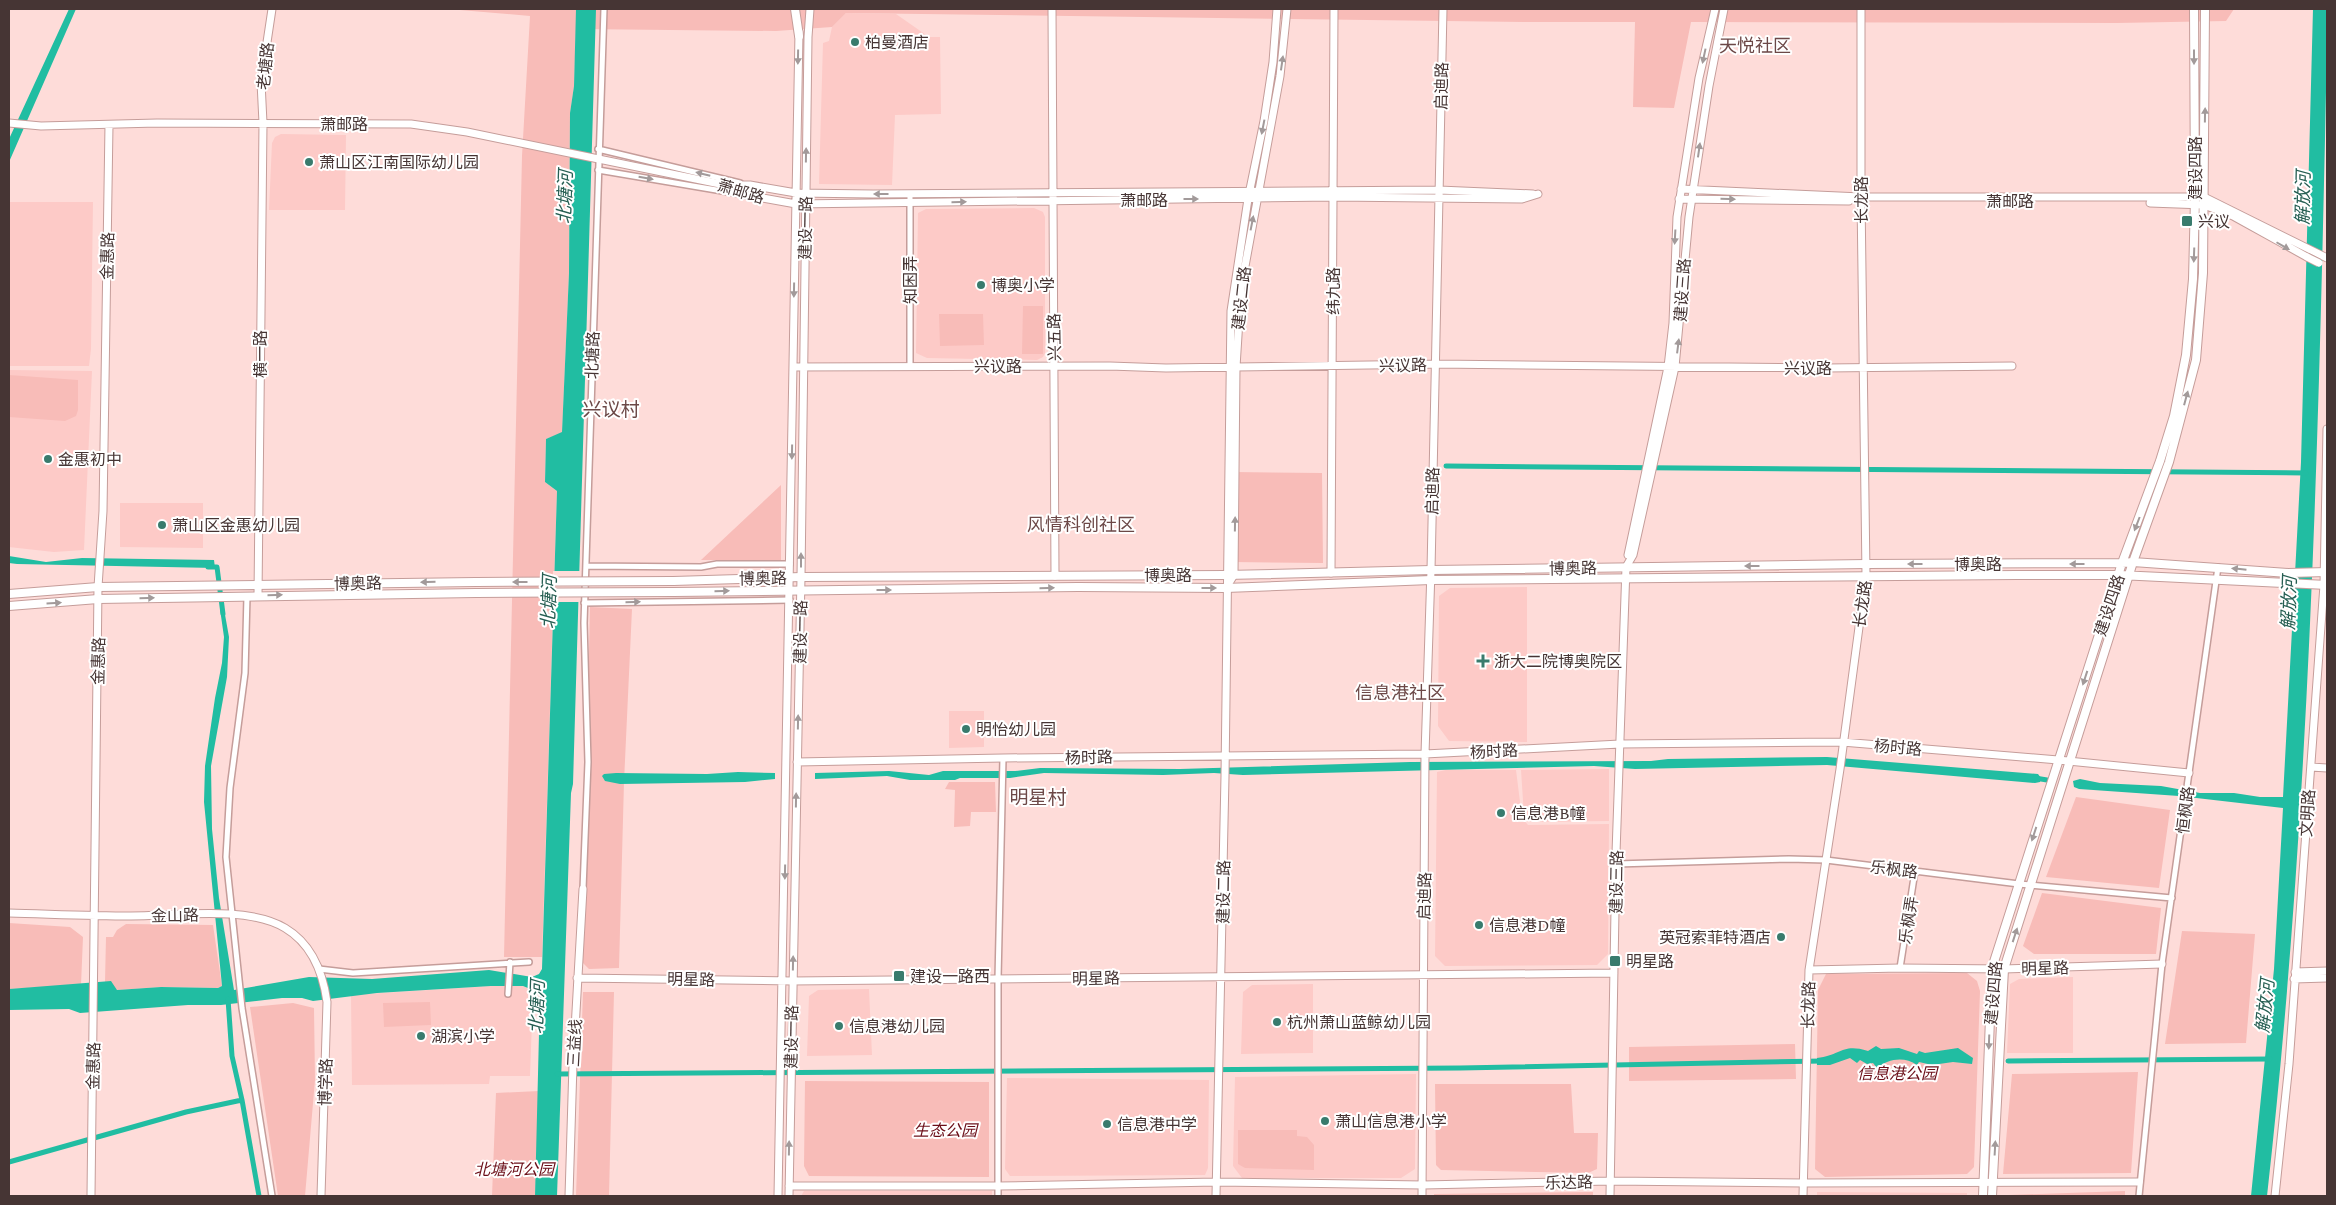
<svg xmlns="http://www.w3.org/2000/svg" width="2336" height="1205" font-family="Spectral,'Noto Sans SC',serif">
<style>
.built{fill:#fdcac7}
.green{fill:#f8bcb8}
.water{fill:#21bda2}
.pier{fill:#fedcd9}
.lines{fill:none;stroke-linecap:round;stroke-linejoin:round}
.canal{stroke:#21bda2;stroke-width:5}
.street-casing{stroke:#c59d9a;stroke-width:8}
.secondary-casing{stroke:#c59d9a;stroke-width:9}
.primary-casing{stroke:#c59d9a;stroke-width:10}
.street{stroke:#fff;stroke-width:5}
.secondary{stroke:#fff;stroke-width:7}
.primary{stroke:#fff;stroke-width:8}
.secondary-bridge-casing{stroke:#c59d9a;stroke-width:9;stroke-linecap:butt}
.primary-bridge-casing{stroke:#c59d9a;stroke-width:10;stroke-linecap:butt}
.secondary-bridge{stroke:#fff;stroke-width:7}
.primary-bridge{stroke:#fff;stroke-width:8}
.oneway{fill:#a29a9a}
.poi-dot{fill:#397b6d;stroke:#fff;stroke-width:2}
.labels{text-anchor:middle;stroke-width:4;stroke-linejoin:round;paint-order:stroke}
.poi-label{font-size:16px;fill:#463534;stroke:#fff;text-anchor:start}
.street-label{font-size:16px;fill:#463534;stroke:#fff}
.park-label{font-size:16px;font-style:italic;fill:#6b0e18;stroke:#fff}
.neighbourhood-label{font-size:18px;fill:#6c4847;stroke:#fff}
.water-label{font-size:18px;font-style:italic;fill:#275f53;stroke:#fff}
.quarter-label{font-size:19px;fill:#6c4847;stroke:#fff}
</style>
<rect width="100%" height="100%" fill="#fedcd9"/>
<!-- built -->
<path class="built" d="M846,13L896,14L929,37H940L941,114L895,115L892,185L819,184L823,43L829,41L832,27Z
M281,134L346,135L345,210H269L272,143L275,137Z
M9,202H93L91,349L89,366H9Z
M1034,208L1043,212L1045,217V353L1043,357L1037,360L927,358L916,353L918,213L926,209Z
M9,370L92,371L84,550L54,552L9,547Z
M120,503H203V548L120,547Z
M1527,587V742L1449,741L1438,726L1439,596L1450,588Z
M949,711H984V747L949,748Z
M1609,769V821L1531,822L1524,816L1521,770Z
M1446,770H1516L1522,818L1528,825L1609,824L1608,954L1597,965L1445,966L1435,956L1437,772Z
M2073,977V1053H2007L2010,984L2019,979Z
M1313,984V1053L1241,1054L1243,992L1252,985Z
M491,986H523L530,989L533,994L530,1076H490L489,1084L352,1085L351,995Z
M869,989L872,1055L807,1056L809,996L818,990Z
M1416,1074L1415,1169L1401,1178H1242L1233,1166L1235,1077Z
M1007,1078L1209,1080L1208,1168L1205,1175L1010,1176L1005,1169Z
M804,1191H992V1196H801Z
M1817,1192L1967,1193V1196H1817Z"/>
<!-- green -->
<path class="green" d="M448,9H2234L2226,21L2116,23L1691,22L1674,108L1633,107L1635,22H1523L846,13L832,27L776,31L576,29L574,86L570,113L569,273L562,433L546,439L545,482L557,491L542,957H504L522,156L530,16Z
M1023,306H1043V354H1022Z
M939,314H983L984,345L940,346Z
M9,375L78,380V410L76,416L65,421L9,417Z
M1234,472L1322,473L1323,563L1232,562Z
M781,485V560H701Z
M590,607L632,609L624,782L619,968L589,969L582,962Z
M949,782H995L996,812H971L970,826L954,827L955,790L945,789Z
M2076,797L2170,810L2159,888L2046,877Z
M2042,893L2161,908L2156,954H2034L2023,946Z
M9,923L70,927L83,937L81,985L9,989Z
M126,924L213,925L222,986L218,988L161,987L117,990L105,982L106,937H113L117,930Z
M2182,931L2255,934L2246,1043L2165,1044Z
M1967,973L1977,981L1980,991L1974,1167L1967,1174L1825,1177L1815,1169L1818,990L1826,974Z
M583,992H614L609,1196H576Z
M430,1002L431,1025L384,1027L383,1003Z
M293,1003L314,1008L315,1080L305,1196H278L250,1007Z
M1795,1044L1796,1079L1629,1081V1047Z
M2138,1072L2131,1173L2003,1174L2012,1074Z
M805,1081L989,1082V1177L809,1176L804,1166Z
M1435,1084H1571L1574,1133H1598L1597,1169L1588,1173L1441,1170L1436,1165Z
M539,1091L535,1196H492L496,1093Z
M1238,1130H1297V1136L1307,1137L1314,1145V1170L1245,1168L1238,1164Z
M2125,1191V1196H2008V1195Z
M1593,1192V1196H1434V1194Z"/>
<!-- water -->
<path class="water" d="M69,9H76L9,162V139Z
M576,9H596L573,784L571,793L557,1196H535L540,993L523,986H491L377,993L313,1001L302,998H282L221,1005H188L80,1013L69,1009L9,1010V989L111,981L117,990L161,987L218,988L222,986L204,802L205,766L215,698L222,663L224,637L220,609H224L229,637L227,677L211,766L212,829L219,898L234,990L309,977L372,979L489,970L532,977L539,974L542,969L557,491L545,482L546,439L562,432L569,273L570,113L574,86Z
M2313,9H2326L2327,45C2319,429 2310,814 2267,1196H2251L2274,969L2283,808L2179,796L2079,789L2074,787L2073,781L2080,779L2100,783L2161,786L2200,793H2234L2260,797H2283L2301,462Z
M9,556L46,562L82,558L214,560L215,568L17,564L9,563Z
M1827,757L2038,774L2041,778L2040,782L2035,783L1827,765L1635,769L1594,766L1243,775L1214,773L1163,775L1044,773L1010,778H960L955,780H910L887,776L815,779V773L889,771L929,775L943,771H1015L1040,768L1180,769L1410,762L1651,761L1668,759Z
M738,772L775,773V779L745,782L620,784L605,781L602,776L604,774L616,773L707,774Z
M1876,1046L1881,1049L1899,1048L1917,1054L1919,1051L1925,1053L1958,1048L1973,1058L1972,1064L1953,1062L1932,1065L1919,1062L1917,1065C1904,1056 1888,1059 1877,1068L1873,1063L1867,1064L1860,1060L1857,1063L1850,1058L1830,1065H1817V1058C1842,1055 1842,1043 1868,1051Z"/>
<!-- pier -->
<path class="pier" d="M553,571H582L580,602H552Z"/>
<g class="lines">
<!-- canal -->
<path class="canal" d="M1446,466L2306,473
M208,567H217L223,614
M2035,778L2047,780
M228,999L232,1056L242,1100L259,1196
M2008,1061L2270,1059
M557,1074L1460,1068L1823,1061
M9,1162L186,1112L242,1100"/>
<!-- street casing -->
<g class="street-casing">
<path id="street" d="M598,149L740,183
M598,170L740,194
M910,366V194
M586,566L701,567L717,564H790
M247,596L245,673L230,788L226,857L242,1008L272,1196
M584,603L790,600
M1616,864L1789,859L1826,860L2019,884L2172,898
M583,889L588,762L584,623L604,9
M1900,968L1915,871
M319,969L353,973L529,962
M508,994L510,962
M998,1196V979L1003,758
M2139,1196L2162,964L2218,567"/>
</g>
<!-- secondary casing -->
<g class="secondary-casing">
<path id="secondary" d="M1052,9L1055,576
M9,123L41,126L157,123L411,124L467,132L725,185L746,195L796,204L1334,197L1522,199L1538,194
M727,185H750L796,193L873,194L1439,190L1533,194
M1681,189L1861,197H2204L2327,258
M1679,199L1849,201
M2150,203L2204,205L2233,216L2307,257
M793,367L1110,366L1166,368L1435,364L1826,368L2012,366
M1628,555L1668,367L1673,323L1677,217L1699,78L1715,9
M1331,573L1334,9
M1226,588L1234,575L1236,367L1241,288L1280,76L1287,9
M258,596L263,123L261,82L272,9
M797,762L1003,758L1425,754L1620,744L1842,742L2058,760L2189,773
M2311,767L2327,768
M9,913C49,914 90,916 131,916C175,916 247,905 285,928C312,944 323,973 327,1002L321,1196
M1809,970L1900,968L2004,969L2162,964
M2295,972L2327,971
M577,978L792,981L1614,973
M2294,979L2327,978
M789,1186H998L1217,1182L1423,1185L1611,1181L1804,1183L2139,1182
M91,1196L98,587L103,511L109,125
M569,1196L573,1064L583,889
M778,1196L799,32
M789,1196L801,577L808,37L810,9
M1216,1196L1225,776L1231,311L1248,199L1264,121L1273,62L1277,9
M1422,1196L1425,754L1431,570L1443,9
M1610,1196L1616,853L1626,567L1633,555L1675,367L1689,217L1709,86L1724,9
M1803,1196L1809,970L1840,769L1866,575L1861,197V9
M2275,1196L2289,1064L2324,585L2327,429"/>
</g>
<!-- primary casing -->
<g class="primary-casing">
<path id="primary" d="M795,9L799,36
M673,581L801,577L1226,575L1431,570L1866,564L2122,563L2133,562L2288,573L2327,572
M673,592L1078,587L1226,588L1431,580L2016,575H2119L2327,585
M9,594L98,587L476,582
M9,606L98,599L476,593
M1983,1196L1992,968L2122,563L2160,461L2174,416L2186,355L2193,279L2195,199L2194,9
M1992,1196L2004,969L2133,562L2169,462L2196,360L2203,273L2205,9"/>
</g>
<!-- street -->
<use href="#street" class="street"/>
<!-- secondary -->
<use href="#secondary" class="secondary"/>
<!-- primary -->
<use href="#primary" class="primary"/>
<!-- secondary-bridge casing -->
<g class="secondary-bridge-casing">
<path id="secondary-bridge" d="M2307,257L2319,263"/>
</g>
<!-- primary-bridge casing -->
<g class="primary-bridge-casing">
<path id="primary-bridge" d="M476,582L673,581
M476,593L673,592"/>
</g>
<!-- secondary-bridge -->
<use href="#secondary-bridge" class="secondary-bridge"/>
<!-- primary-bridge -->
<use href="#primary-bridge" class="primary-bridge"/>
</g>
<!-- one-way arrows -->
<defs><path id="oneway-solid" d="M-6-.8H1V-3.2L6.5 0L1 3.2V.8H-6Z" transform="scale(1.25)"/></defs>
<g class="oneway">
<use href="#oneway-solid" transform="translate(1704 56) rotate(102)"/>
<use href="#oneway-solid" transform="translate(798 57) rotate(91)"/>
<use href="#oneway-solid" transform="translate(2194 57) rotate(90)"/>
<use href="#oneway-solid" transform="translate(1282 63) rotate(-82)"/>
<use href="#oneway-solid" transform="translate(2205 115) rotate(-89)"/>
<use href="#oneway-solid" transform="translate(1263 127) rotate(101)"/>
<use href="#oneway-solid" transform="translate(1699 150) rotate(-82)"/>
<use href="#oneway-solid" transform="translate(806 155) rotate(-89)"/>
<use href="#oneway-solid" transform="translate(703 174) rotate(-166)"/>
<use href="#oneway-solid" transform="translate(646 178) rotate(10)"/>
<use href="#oneway-solid" transform="translate(881 194) rotate(180)"/>
<use href="#oneway-solid" transform="translate(1191 199)"/>
<use href="#oneway-solid" transform="translate(1728 199) rotate(1)"/>
<use href="#oneway-solid" transform="translate(959 202) rotate(-1)"/>
<use href="#oneway-solid" transform="translate(1252 223) rotate(-79)"/>
<use href="#oneway-solid" transform="translate(1675 237) rotate(93)"/>
<use href="#oneway-solid" transform="translate(2283 246) rotate(30)"/>
<use href="#oneway-solid" transform="translate(2194 255) rotate(92)"/>
<use href="#oneway-solid" transform="translate(794 290) rotate(91)"/>
<use href="#oneway-solid" transform="translate(1678 346) rotate(-83)"/>
<use href="#oneway-solid" transform="translate(2186 398) rotate(-75)"/>
<use href="#oneway-solid" transform="translate(792 452) rotate(91)"/>
<use href="#oneway-solid" transform="translate(1235 524) rotate(-89)"/>
<use href="#oneway-solid" transform="translate(2137 524) rotate(111)"/>
<use href="#oneway-solid" transform="translate(801 560) rotate(-90)"/>
<use href="#oneway-solid" transform="translate(1915 564) rotate(180)"/>
<use href="#oneway-solid" transform="translate(2077 564) rotate(180)"/>
<use href="#oneway-solid" transform="translate(1752 566) rotate(180)"/>
<use href="#oneway-solid" transform="translate(2239 569) rotate(-174)"/>
<use href="#oneway-solid" transform="translate(428 582) rotate(179)"/>
<use href="#oneway-solid" transform="translate(520 582) rotate(180)"/>
<use href="#oneway-solid" transform="translate(1047 588) rotate(-1)"/>
<use href="#oneway-solid" transform="translate(1209 588)"/>
<use href="#oneway-solid" transform="translate(884 590)"/>
<use href="#oneway-solid" transform="translate(722 591) rotate(-1)"/>
<use href="#oneway-solid" transform="translate(275 595) rotate(-1)"/>
<use href="#oneway-solid" transform="translate(147 598) rotate(-2)"/>
<use href="#oneway-solid" transform="translate(633 602) rotate(-1)"/>
<use href="#oneway-solid" transform="translate(54 603) rotate(-4)"/>
<use href="#oneway-solid" transform="translate(2085 678) rotate(108)"/>
<use href="#oneway-solid" transform="translate(798 722) rotate(-89)"/>
<use href="#oneway-solid" transform="translate(796 800) rotate(-89)"/>
<use href="#oneway-solid" transform="translate(2034 834) rotate(108)"/>
<use href="#oneway-solid" transform="translate(785 872) rotate(91)"/>
<use href="#oneway-solid" transform="translate(2015 935) rotate(-72)"/>
<use href="#oneway-solid" transform="translate(793 963) rotate(-89)"/>
<use href="#oneway-solid" transform="translate(1989 1042) rotate(92)"/>
<use href="#oneway-solid" transform="translate(789 1148) rotate(-89)"/>
<use href="#oneway-solid" transform="translate(1995 1148) rotate(-87)"/>
</g>
<!-- markers -->
<g class="poi-dot">
<circle cx="855" cy="42" r="5"/>
<circle cx="309" cy="162" r="5"/>
<rect x="2181" y="215" width="12" height="12" rx="2.5"/>
<circle cx="981" cy="285" r="5"/>
<circle cx="48" cy="459" r="5"/>
<circle cx="162" cy="525" r="5"/>
<path d="M1480.5 653.5h5v5h5v5h-5v5h-5v-5h-5v-5h5z"/>
<circle cx="966" cy="729" r="5"/>
<circle cx="1501" cy="813" r="5"/>
<circle cx="1479" cy="925" r="5"/>
<circle cx="1781" cy="937" r="5"/>
<rect x="1609" y="955" width="12" height="12" rx="2.5"/>
<rect x="893" y="970" width="12" height="12" rx="2.5"/>
<circle cx="1277" cy="1022" r="5"/>
<circle cx="839" cy="1026" r="5"/>
<circle cx="421" cy="1036" r="5"/>
<circle cx="1325" cy="1121" r="5"/>
<circle cx="1107" cy="1124" r="5"/>
</g>
<g class="labels">
<!-- poi labels -->
<g class="poi-label">
<text x="865" y="48">柏曼酒店</text>
<text x="319" y="168">萧山区江南国际幼儿园</text>
<text x="2198" y="227">兴议</text>
<text x="991" y="291">博奥小学</text>
<text x="58" y="465">金惠初中</text>
<text x="172" y="531">萧山区金惠幼儿园</text>
<text x="1494" y="667">浙大二院博奥院区</text>
<text x="976" y="735">明怡幼儿园</text>
<text x="1511" y="819">信息港B幢</text>
<text x="1489" y="931">信息港D幢</text>
<text x="1771" y="943" text-anchor="end">英冠索菲特酒店</text>
<text x="1626" y="967">明星路</text>
<text x="910" y="982">建设一路西</text>
<text x="1287" y="1028">杭州萧山蓝鲸幼儿园</text>
<text x="849" y="1032">信息港幼儿园</text>
<text x="431" y="1042">湖滨小学</text>
<text x="1335" y="1127">萧山信息港小学</text>
<text x="1117" y="1130">信息港中学</text>
</g>
<!-- street labels -->
<g class="street-label">
<text transform="translate(265 66) rotate(-84)" y="6">老塘路</text>
<text transform="translate(1441 86) rotate(-89)" y="6">启迪路</text>
<text x="344" y="130">萧邮路</text>
<text transform="translate(2195 168) rotate(-90)" y="6">建设四路</text>
<text transform="translate(741 191) rotate(17)" y="6">萧邮路</text>
<text x="1144" y="206">萧邮路</text>
<text transform="translate(1861 200) rotate(-90)" y="6">长龙路</text>
<text x="2010" y="207">萧邮路</text>
<text transform="translate(805 228) rotate(-89)" y="6">建设一路</text>
<text transform="translate(107 256) rotate(-89)" y="6">金惠路</text>
<text transform="translate(910 280) rotate(-90)" y="6">知困弄</text>
<text transform="translate(1682 290) rotate(-86)" y="6">建设三路</text>
<text transform="translate(1333 291) rotate(-90)" y="6">纬九路</text>
<text transform="translate(1241 298) rotate(-84)" y="6">建设二路</text>
<text transform="translate(1054 337) rotate(-91)" y="6">兴五路</text>
<text transform="translate(260 354) rotate(-90)" y="6">横一路</text>
<text transform="translate(592 355) rotate(-88)" y="6">北塘路</text>
<text transform="translate(1403 365) rotate(-1)" y="6">兴议路</text>
<text x="998" y="372">兴议路</text>
<text x="1808" y="374">兴议路</text>
<text transform="translate(1432 491) rotate(-89)" y="6">启迪路</text>
<text x="1978" y="570">博奥路</text>
<text transform="translate(1573 568) rotate(-1)" y="6">博奥路</text>
<text x="1168" y="581">博奥路</text>
<text transform="translate(763 578) rotate(-1)" y="6">博奥路</text>
<text transform="translate(358 583) rotate(-1)" y="6">博奥路</text>
<text transform="translate(1862 604) rotate(-82)" y="6">长龙路</text>
<text transform="translate(2109 605) rotate(-72)" y="6">建设四路</text>
<text transform="translate(800 632) rotate(-89)" y="6">建设一路</text>
<text transform="translate(98 661) rotate(-89)" y="6">金惠路</text>
<text transform="translate(1898 747) rotate(5)" y="6">杨时路</text>
<text transform="translate(1494 751) rotate(-3)" y="6">杨时路</text>
<text transform="translate(1089 757) rotate(-1)" y="6">杨时路</text>
<text transform="translate(2185 810) rotate(-83)" y="6">恒枫路</text>
<text transform="translate(2307 813) rotate(-86)" y="6">文明路</text>
<text transform="translate(1894 869) rotate(7)" y="6">乐枫路</text>
<text transform="translate(1616 882) rotate(-89)" y="6">建设三路</text>
<text transform="translate(1223 892) rotate(-89)" y="6">建设二路</text>
<text transform="translate(1424 896) rotate(-89)" y="6">启迪路</text>
<text transform="translate(175 915) rotate(-1)" y="6">金山路</text>
<text transform="translate(1908 920) rotate(-81)" y="6">乐枫弄</text>
<text transform="translate(2045 968) rotate(-2)" y="6">明星路</text>
<text transform="translate(1096 978) rotate(-1)" y="6">明星路</text>
<text transform="translate(691 979) rotate(1)" y="6">明星路</text>
<text transform="translate(1993 993) rotate(-85)" y="6">建设四路</text>
<text transform="translate(1808 1005) rotate(-89)" y="6">长龙路</text>
<text transform="translate(791 1037) rotate(-89)" y="6">建设一路</text>
<text transform="translate(574 1043) rotate(-87)" y="6">三益线</text>
<text transform="translate(93 1066) rotate(-89)" y="6">金惠路</text>
<text transform="translate(325 1082) rotate(-88)" y="6">博学路</text>
<text transform="translate(1569 1182) rotate(-1)" y="6">乐达路</text>
</g>
<!-- park labels -->
<g class="park-label">
<text x="1897" y="1079">信息港公园</text>
<text x="945" y="1136">生态公园</text>
<text x="514" y="1175">北塘河公园</text>
</g>
<!-- neighbourhood labels -->
<g class="neighbourhood-label">
<text x="1755" y="52">天悦社区</text>
<text x="1081" y="531">风情科创社区</text>
<text x="1400" y="699">信息港社区</text>
</g>
<!-- water labels -->
<g class="water-label">
<text transform="translate(565 197) rotate(-88)" y="6">北塘河</text>
<text transform="translate(2303 198) rotate(-89)" y="6">解放河</text>
<text transform="translate(549 602) rotate(-88)" y="6">北塘河</text>
<text transform="translate(2289 603) rotate(-88)" y="6">解放河</text>
<text transform="translate(2265 1006) rotate(-84)" y="6">解放河</text>
<text transform="translate(537 1007) rotate(-88)" y="6">北塘河</text>
</g>
<!-- quarter labels -->
<g class="quarter-label">
<text x="611" y="416">兴议村</text>
<text x="1038" y="804">明星村</text>
</g>
</g>
<!-- border -->
<rect width="2336" height="1205" fill="none" stroke="#463534" stroke-width="20"/>
</svg>
